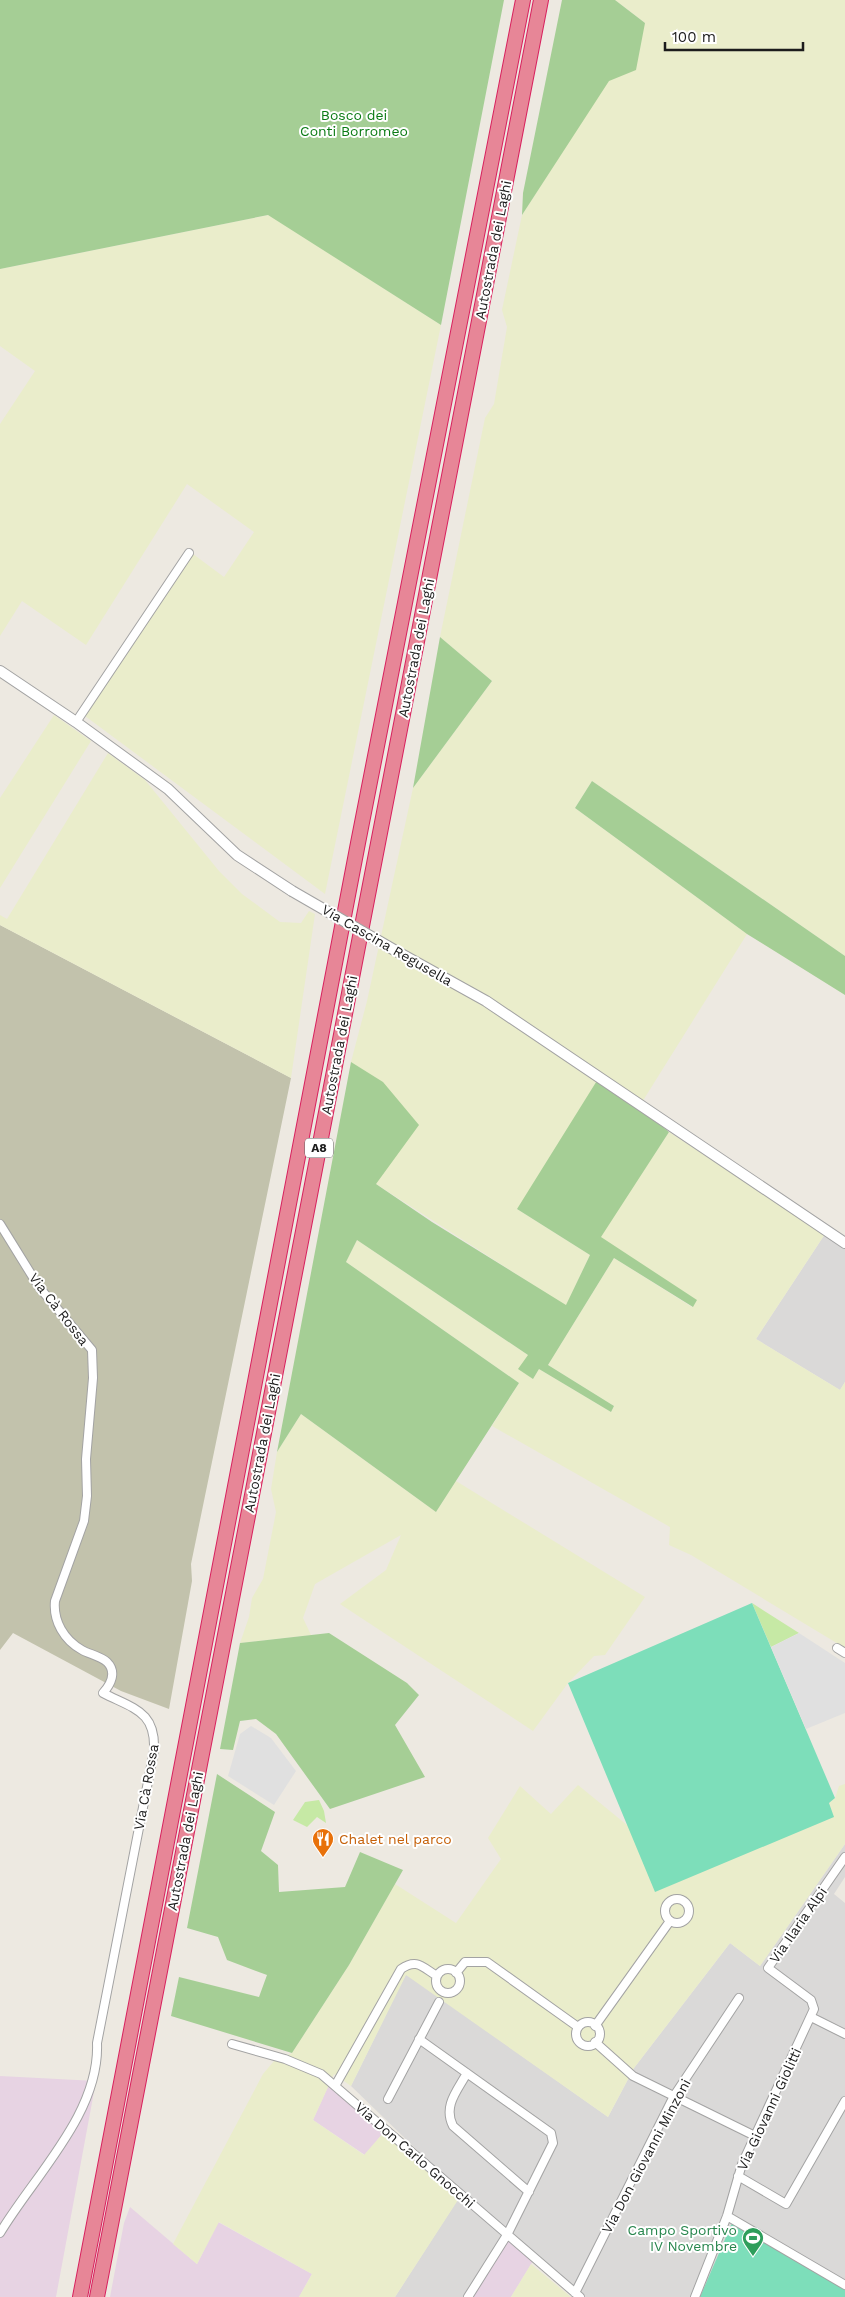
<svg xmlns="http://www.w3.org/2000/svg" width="845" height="2297" font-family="'Work Sans',sans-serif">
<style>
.residential{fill:#dad9d8}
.industrial{fill:#e7d3e3}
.construction{fill:#c2c2ac}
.farmland{fill:#eaedcb}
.grass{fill:#c6e9a5}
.forest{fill:#a5ce95}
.pitch{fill:#7ddeba}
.parking{fill:#e0e0e0}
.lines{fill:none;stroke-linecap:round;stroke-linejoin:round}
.minor-casing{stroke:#a3a3a3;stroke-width:10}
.tertiary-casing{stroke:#a3a3a3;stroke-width:12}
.motorway-casing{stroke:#d8215e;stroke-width:16}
.minor{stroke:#fff;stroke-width:8}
.tertiary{stroke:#fff;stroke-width:10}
.motorway{stroke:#e78697;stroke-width:14}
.tertiary-bridge-casing{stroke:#a3a3a3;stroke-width:12;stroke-linecap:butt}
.tertiary-bridge{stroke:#fff;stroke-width:10}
.labels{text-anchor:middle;stroke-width:4;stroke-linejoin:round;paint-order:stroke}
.shield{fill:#fff;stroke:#606060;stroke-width:1}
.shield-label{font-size:12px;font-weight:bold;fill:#1c1c1c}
.park-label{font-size:14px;fill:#0a7a14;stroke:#fff}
.street-label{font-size:14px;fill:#1c1c1c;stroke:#fff}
.food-label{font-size:14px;fill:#c56008;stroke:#fff;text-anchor:start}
.leisure-label{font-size:14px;fill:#27864d;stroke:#fff;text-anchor:end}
</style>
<rect width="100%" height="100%" fill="#ede9e1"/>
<!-- residential -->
<path class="residential" d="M825,1234L845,1248V1382L840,1390L756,1339Z
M845,1844V1877L834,1894L845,1903V2297H583L447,2179L351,2086L406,1974L608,2117L634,2068L730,1943L760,1966Z
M460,2196L504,2236L465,2297H395Z"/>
<!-- industrial -->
<path class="industrial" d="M0,2076L96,2081L56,2297H0Z
M330,2082L384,2132L365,2155L313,2120Z
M130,2207L197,2264L218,2222L312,2274L299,2297H110L124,2223Z
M504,2236L533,2261L511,2297H465Z"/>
<!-- construction -->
<path class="construction" d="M0,925L291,1078L191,1564L192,1581L169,1709L121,1691L13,1633L0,1650Z"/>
<!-- farmland -->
<path class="farmland" d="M615,0H845V956L592,781L575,808L747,934L639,1107L517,1209L590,1255L566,1306L376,1184L351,1062L367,1001L413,788L492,681L440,637L485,418L494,404L507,327L502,310L522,215L645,23Z
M269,215L441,325L325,894L85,716L193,554L224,577L254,532L187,484L86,645L22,601L0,636V424L35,371L0,346V269Z
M54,715L91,741L0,888V798Z
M108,753L145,780L219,871L242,894L280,922L301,923L309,911L315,914L291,1078L0,925V915L7,919Z
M669,1132L825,1234L756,1339L840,1390L845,1382V1648L691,1555L669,1545L670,1527L492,1426L519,1383L346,1262L357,1240L528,1355L533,1379L539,1369L611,1412L614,1406L548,1365L614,1258L692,1307L696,1300L600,1237Z
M301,1414L436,1512L456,1481L645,1597L605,1655L594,1656L568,1683L533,1731L340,1604L386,1570L401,1535L315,1584L303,1618L311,1635L240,1643L249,1617L252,1598L263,1579L276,1512L271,1489L277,1452Z
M845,1784V1844L760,1966L730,1943L634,2068L608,2117L406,1975L351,2086L334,2074L313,2120L364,2155L384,2132L458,2200L395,2297H299L312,2274L219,2222L197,2264L173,2244L263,2074L274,2061L292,2053L349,1965L395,1884L456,1923L501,1859L488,1838L520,1786L551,1814L578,1785L627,1825L833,1817L829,1803L835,1798L839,1786Z
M531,2264L571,2297H511Z"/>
<!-- grass -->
<path class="grass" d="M752,1603L799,1633L771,1647Z
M319,1800L324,1811L326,1823L317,1817L307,1827L293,1820L305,1802Z"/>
<!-- forest -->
<path class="forest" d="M0,0H504L441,325L268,215L0,269Z
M562,0H615L645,23L636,70L609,81L522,215L523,193Z
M440,637L492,681L413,788Z
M592,781L845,956V995L747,934L575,808Z
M351,1062L383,1082L419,1125L376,1184L432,1222L566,1305L590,1255L517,1209L598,1079L639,1107L669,1132L601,1237L697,1300L693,1307L614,1258L548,1365L614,1406L611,1412L539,1369L533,1379L518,1369L528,1355L357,1240L346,1262L519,1383L436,1512L301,1414L277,1452Z
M329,1633L407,1683L419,1695L395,1725L425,1777L330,1809L276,1734L256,1719L240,1721L233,1750L220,1749L240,1643Z
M217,1774L275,1812L261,1851L278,1865L279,1892L345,1887L360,1852L403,1870L349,1965L292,2053L171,2016L179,1977L259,1997L267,1975L227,1960L218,1937L187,1928Z"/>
<!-- pitch -->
<path class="pitch" d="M752,1603L835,1798L829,1803L834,1817L655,1892L568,1683Z
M732,2223L845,2290V2297H700Z"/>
<!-- parking -->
<path class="parking" d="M799,1633L845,1663V1713L806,1729L771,1647Z
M251,1726L271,1738L296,1771L274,1805L228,1776L240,1734Z"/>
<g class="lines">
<!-- minor casing -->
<g class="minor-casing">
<path id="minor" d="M76,722L189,553
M0,1224L39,1287L92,1350L93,1378L86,1459L87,1496L84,1521L55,1601C53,1621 64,1640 82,1650C89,1654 100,1656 107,1662C117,1672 111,1684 103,1693C134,1709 156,1711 154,1751L97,2043C100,2113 34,2176 0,2233
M837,1648L845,1653
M665 1911a12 12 0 1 1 24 0a12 12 0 1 1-24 0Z
M436 1981a12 12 0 1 1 24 0a12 12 0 1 1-24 0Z
M456,1973L465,1962H487L578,2027
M811,2017L845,2034
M576 2034a12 12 0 1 1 24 0a12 12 0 1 1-24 0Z
M595,2026L670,1921
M419,2039L551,2133L553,2143L507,2235L468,2297
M595,2042L633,2076L755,2136
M232,2044L285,2059L321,2074L580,2297
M467,2073C457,2091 443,2106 453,2126L529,2192
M335,2086L401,1969C417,1958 422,1967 437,1976
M388,2099L439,2002
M738,2176L786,2204L845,2101
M727,2216L845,2285
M575,2293L674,2096L739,1998
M695,2297L727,2216L742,2164L814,2009L811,2000L768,1968L845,1857"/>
</g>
<!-- tertiary casing -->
<g class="tertiary-casing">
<path id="tertiary" d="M0,671L76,722L168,789L237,855L292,891
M396,951L486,1001L845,1243"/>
</g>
<!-- motorway casing -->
<g class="motorway-casing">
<path id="motorway" d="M80,2297L358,843L523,0
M97,2297L541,0"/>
</g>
<!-- minor -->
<use href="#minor" class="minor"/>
<!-- tertiary -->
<use href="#tertiary" class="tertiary"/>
<!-- motorway -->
<use href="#motorway" class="motorway"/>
<!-- tertiary-bridge casing -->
<g class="tertiary-bridge-casing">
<path id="tertiary-bridge" d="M292,891L396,951"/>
</g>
<!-- tertiary-bridge -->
<use href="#tertiary-bridge" class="tertiary-bridge"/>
</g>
<!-- icons -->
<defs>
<g id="restaurant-pin" transform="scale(1.125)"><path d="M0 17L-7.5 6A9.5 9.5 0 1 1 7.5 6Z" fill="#e8710a" stroke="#fff"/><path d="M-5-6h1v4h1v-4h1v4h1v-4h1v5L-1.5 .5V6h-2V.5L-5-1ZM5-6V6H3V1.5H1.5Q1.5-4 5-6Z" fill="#fff"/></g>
<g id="stadium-pin" transform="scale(1.125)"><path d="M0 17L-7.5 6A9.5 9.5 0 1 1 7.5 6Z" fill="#2e9e5b" stroke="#fff"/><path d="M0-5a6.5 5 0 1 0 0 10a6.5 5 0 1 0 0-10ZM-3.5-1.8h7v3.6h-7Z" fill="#fff"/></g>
</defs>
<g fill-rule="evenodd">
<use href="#restaurant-pin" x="323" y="1839"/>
<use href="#stadium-pin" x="753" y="2238"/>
</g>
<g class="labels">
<!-- shield labels -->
<rect class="shield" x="305" y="1138.5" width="28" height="19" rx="4"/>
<g class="shield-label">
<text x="319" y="1152">A8</text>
</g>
<!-- park labels -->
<g class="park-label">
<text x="354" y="120">Bosco dei<tspan x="354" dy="16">Conti Borromeo</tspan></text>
</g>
<!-- street labels -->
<g class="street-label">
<text transform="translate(493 250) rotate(-79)" y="5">Autostrada dei Laghi</text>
<text transform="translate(416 648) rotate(-79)" y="5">Autostrada dei Laghi</text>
<text transform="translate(387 945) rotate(30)" y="5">Via Cascina Regusella</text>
<text transform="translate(339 1045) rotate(-79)" y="5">Autostrada dei Laghi</text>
<text transform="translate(59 1309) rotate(52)" y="5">Via Cà Rossa</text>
<text transform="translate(262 1443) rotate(-79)" y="5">Autostrada dei Laghi</text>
<text transform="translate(146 1787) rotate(-80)" y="5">Via Cà Rossa</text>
<text transform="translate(185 1841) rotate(-79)" y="5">Autostrada dei Laghi</text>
<text transform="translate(798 1925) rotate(-55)" y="5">Via Ilaria Alpi</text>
<text transform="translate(769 2109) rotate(-65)" y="5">Via Giovanni Giolitti</text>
<text transform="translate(415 2155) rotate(41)" y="5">Via Don Carlo Gnocchi</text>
<text transform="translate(646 2156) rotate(-62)" y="5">Via Don Giovanni Minzoni</text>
</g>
<!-- food labels -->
<g class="food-label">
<text x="339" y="1844">Chalet nel parco</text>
</g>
<!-- leisure labels -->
<g class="leisure-label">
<text x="737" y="2235">Campo Sportivo<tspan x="737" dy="16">IV Novembre</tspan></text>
</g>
</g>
<!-- scale -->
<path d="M665 42v8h138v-8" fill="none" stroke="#1c1c1c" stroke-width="2.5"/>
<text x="672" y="42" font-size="15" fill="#1c1c1c" stroke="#ffffff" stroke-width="4" paint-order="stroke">100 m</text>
</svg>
